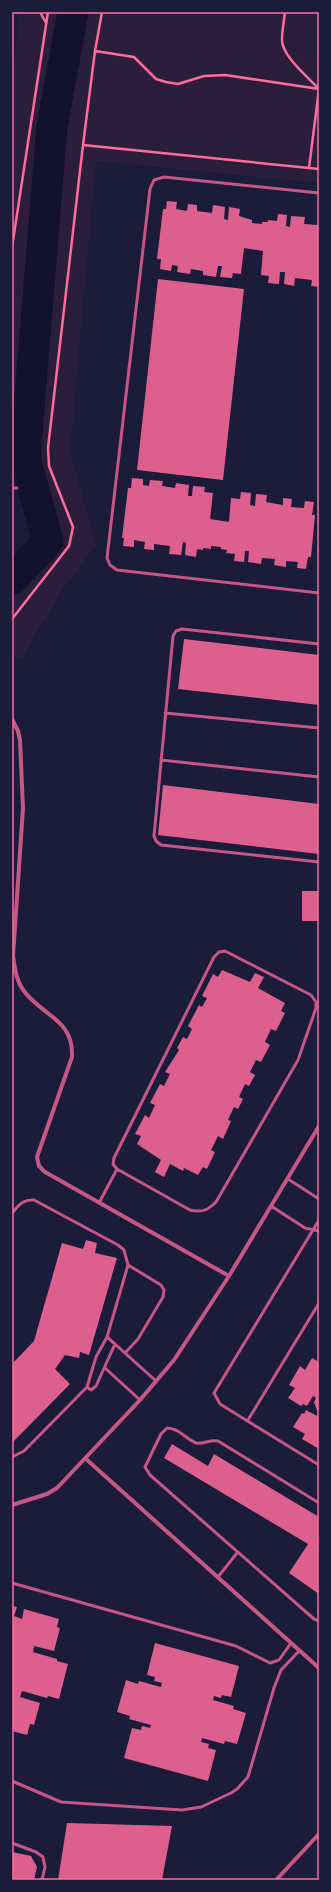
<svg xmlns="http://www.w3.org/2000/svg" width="331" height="1892" font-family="Commissioner,sans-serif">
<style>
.green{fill:#2a1e3b}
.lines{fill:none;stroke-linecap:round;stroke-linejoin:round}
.river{stroke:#12122b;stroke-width:31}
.building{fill:#dd5f8e}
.path{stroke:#ff6b9d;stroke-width:2.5}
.service{stroke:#c65784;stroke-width:3}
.minor{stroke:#c65784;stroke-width:4}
.neatline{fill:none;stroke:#ff6b9d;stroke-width:1.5}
</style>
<rect width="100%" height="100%" fill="#1b1b3a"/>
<!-- green -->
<path class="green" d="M14,12H60L37,142L13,473H12V82L19,18Z
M87,12H319V183L96,161L70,451L96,545L63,589L21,659L12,656V595L59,543L34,461L67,129Z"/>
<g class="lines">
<!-- river -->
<path class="river" d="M12,580L48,541L25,458L52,126L73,12"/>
</g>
<!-- building -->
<path class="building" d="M167,201L177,202L176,209L187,211L188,204L197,205V211L212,213L213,205L225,207L224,219L228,220L229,207L240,209L239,216L252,220V223L262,224V222H268V220L277,221L278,214L287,215L286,226L290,227L291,216L305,217L304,224L317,225L319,220V287L311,286L312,280L295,278L294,286L284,284L285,272H280L279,284L268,283L269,276L261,275L263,251L244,248L241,274L233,273L232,278L220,277L222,266H218L216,277L203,275V271L191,269L190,274L177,272L178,266L172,265L171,271L160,269L161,259H157L163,209H166Z
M158,279L244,289L223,480L137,470Z
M132,478L143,479V485L149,486L150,480L163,481L162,486L175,488L176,483L189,485L188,496H192L193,486L205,487L204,492L213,493L210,519L229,522L231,498L240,499L241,492L251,493L250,505L255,506L256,494L267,495L266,502L283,505V498L292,499L291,507L304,508L305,501L314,502L312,515H315L311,557H308L306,569L297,568L298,562L286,561V567L274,565L275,559L262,558L261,564L248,562L249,551H245L244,562L234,561L235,554L226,553L227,550L221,549V547L211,546V549L203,548V550L197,549L196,557L185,555L186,543L183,542L181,555L169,554L170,546L154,544V550L144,549L145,542L134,540V547L123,546L124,538H122L128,488H131Z
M184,639L319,655V705L178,689Z
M163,785L319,804V854L158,835Z
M302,891H319V921H302Z
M222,970L250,982L255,973L264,977L258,988L285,1003L281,1011L285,1013L276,1031L271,1029L265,1042L270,1045L261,1062L256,1060L250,1072L255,1075L249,1086L245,1084L239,1097L243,1099L238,1109L234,1107L228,1120L231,1121L223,1139L218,1136L211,1150L215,1152L207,1169L203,1167L198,1175L184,1168L183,1171L170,1164L164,1177L155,1172L161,1160L137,1144L141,1136L135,1134L145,1115L149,1118L155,1105L150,1103L160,1084L164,1086L170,1074L165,1072L179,1050L177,1048L183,1037L187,1039L192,1029L188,1026L199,1005L202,1007L207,998L202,996L213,974L218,977Z
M86,1240L97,1243L95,1253L117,1258L89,1355L80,1352L79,1358L65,1355L55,1369L70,1384L12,1443V1364L34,1341L62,1243L83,1249Z
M312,1358L319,1362V1416L314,1402L316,1398L313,1396L307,1406L303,1404L301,1406L288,1398L295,1388L289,1385L300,1366L305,1370Z
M306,1410L319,1417V1449L302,1439L305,1434L293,1427L302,1413L304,1414Z
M172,1444L208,1466L214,1454L319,1517V1594L289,1573L308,1544L164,1458Z
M12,1606L17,1607L14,1616L22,1619L24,1609L59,1619L57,1627L60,1628L54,1651L34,1646L33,1652L57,1659V1661L68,1664L59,1699L48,1696L47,1698L22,1691L20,1697L40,1703L34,1725L30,1724L27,1735L12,1731Z
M155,1643L239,1666L231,1697L222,1695L221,1698L214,1696L213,1700L234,1706L233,1709L246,1713L237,1744L225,1741L224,1744L202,1738L201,1742L209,1744L208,1748L216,1750L208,1781L124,1758L132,1728L141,1730L142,1726L150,1728L151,1725L129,1719L130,1716L117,1712L126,1680L138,1684L139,1681L161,1687L162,1683L154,1681L155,1677L147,1675Z
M67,1823L172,1826L162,1880H58Z
M12,1852L31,1856L37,1867L34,1880H12Z"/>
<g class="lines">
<!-- path -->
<path class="path" d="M40,12L46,23
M285,12C284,21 282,31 282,40C282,56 308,77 319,89L309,168
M95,51L134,57L156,79L166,82L178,84L204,76L225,75L319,89
M83,145L319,169
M12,247L48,12
M12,619L69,546L73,527L49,466L48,448L83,145L95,51L102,12"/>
<!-- service -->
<path class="service" d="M319,193L164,177L154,180L150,189L107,558L110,565L117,570L319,593
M12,488H17
M319,644L182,629L176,631L173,636L154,836L156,841L161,845L319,862
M165,713L319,728
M161,760L319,777
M225,951L311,995L316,1002V1008L298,1060L216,1202C208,1210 202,1213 190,1210L117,1169L113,1164L114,1158L214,957L219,952Z
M288,1179L319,1199
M99,1203L117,1169
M271,1206L305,1228L319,1231
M12,1213C19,1205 23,1199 34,1200L118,1245L124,1250L128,1265L107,1337L115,1344L96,1386L91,1390L87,1387L24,1451L12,1457
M319,1220L214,1393L220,1404L319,1465
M115,1344L156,1381
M125,1353L138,1339L163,1297L164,1290L161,1285L128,1265
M105,1368L140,1400
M87,1387L96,1357L107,1337
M248,1420L319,1303
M319,1503L218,1441C210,1439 203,1445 196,1443C185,1438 178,1428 167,1428L161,1434L145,1467L150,1475L314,1619L319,1621
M218,1577L237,1553
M12,1583L236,1646L270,1663L279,1660L291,1643
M12,1781L61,1802L182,1810L201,1807L231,1793L237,1789L248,1777L274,1688L281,1670L299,1651
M12,1843L36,1852L43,1857L45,1867L42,1880"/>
<!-- minor -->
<path class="minor" d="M12,719L18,731L20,740L23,808L13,956C15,968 16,981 24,991C42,1016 74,1019 72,1057L37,1157L39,1166L45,1172L229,1276
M86,1459L319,1668
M12,1505L47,1494L57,1488L140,1400L174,1360L229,1276L319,1126
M276,1880L319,1834"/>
</g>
<!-- border -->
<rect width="331" height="1892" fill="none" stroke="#1b1b3a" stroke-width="26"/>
<rect x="13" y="13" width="305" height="1866" class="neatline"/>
</svg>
